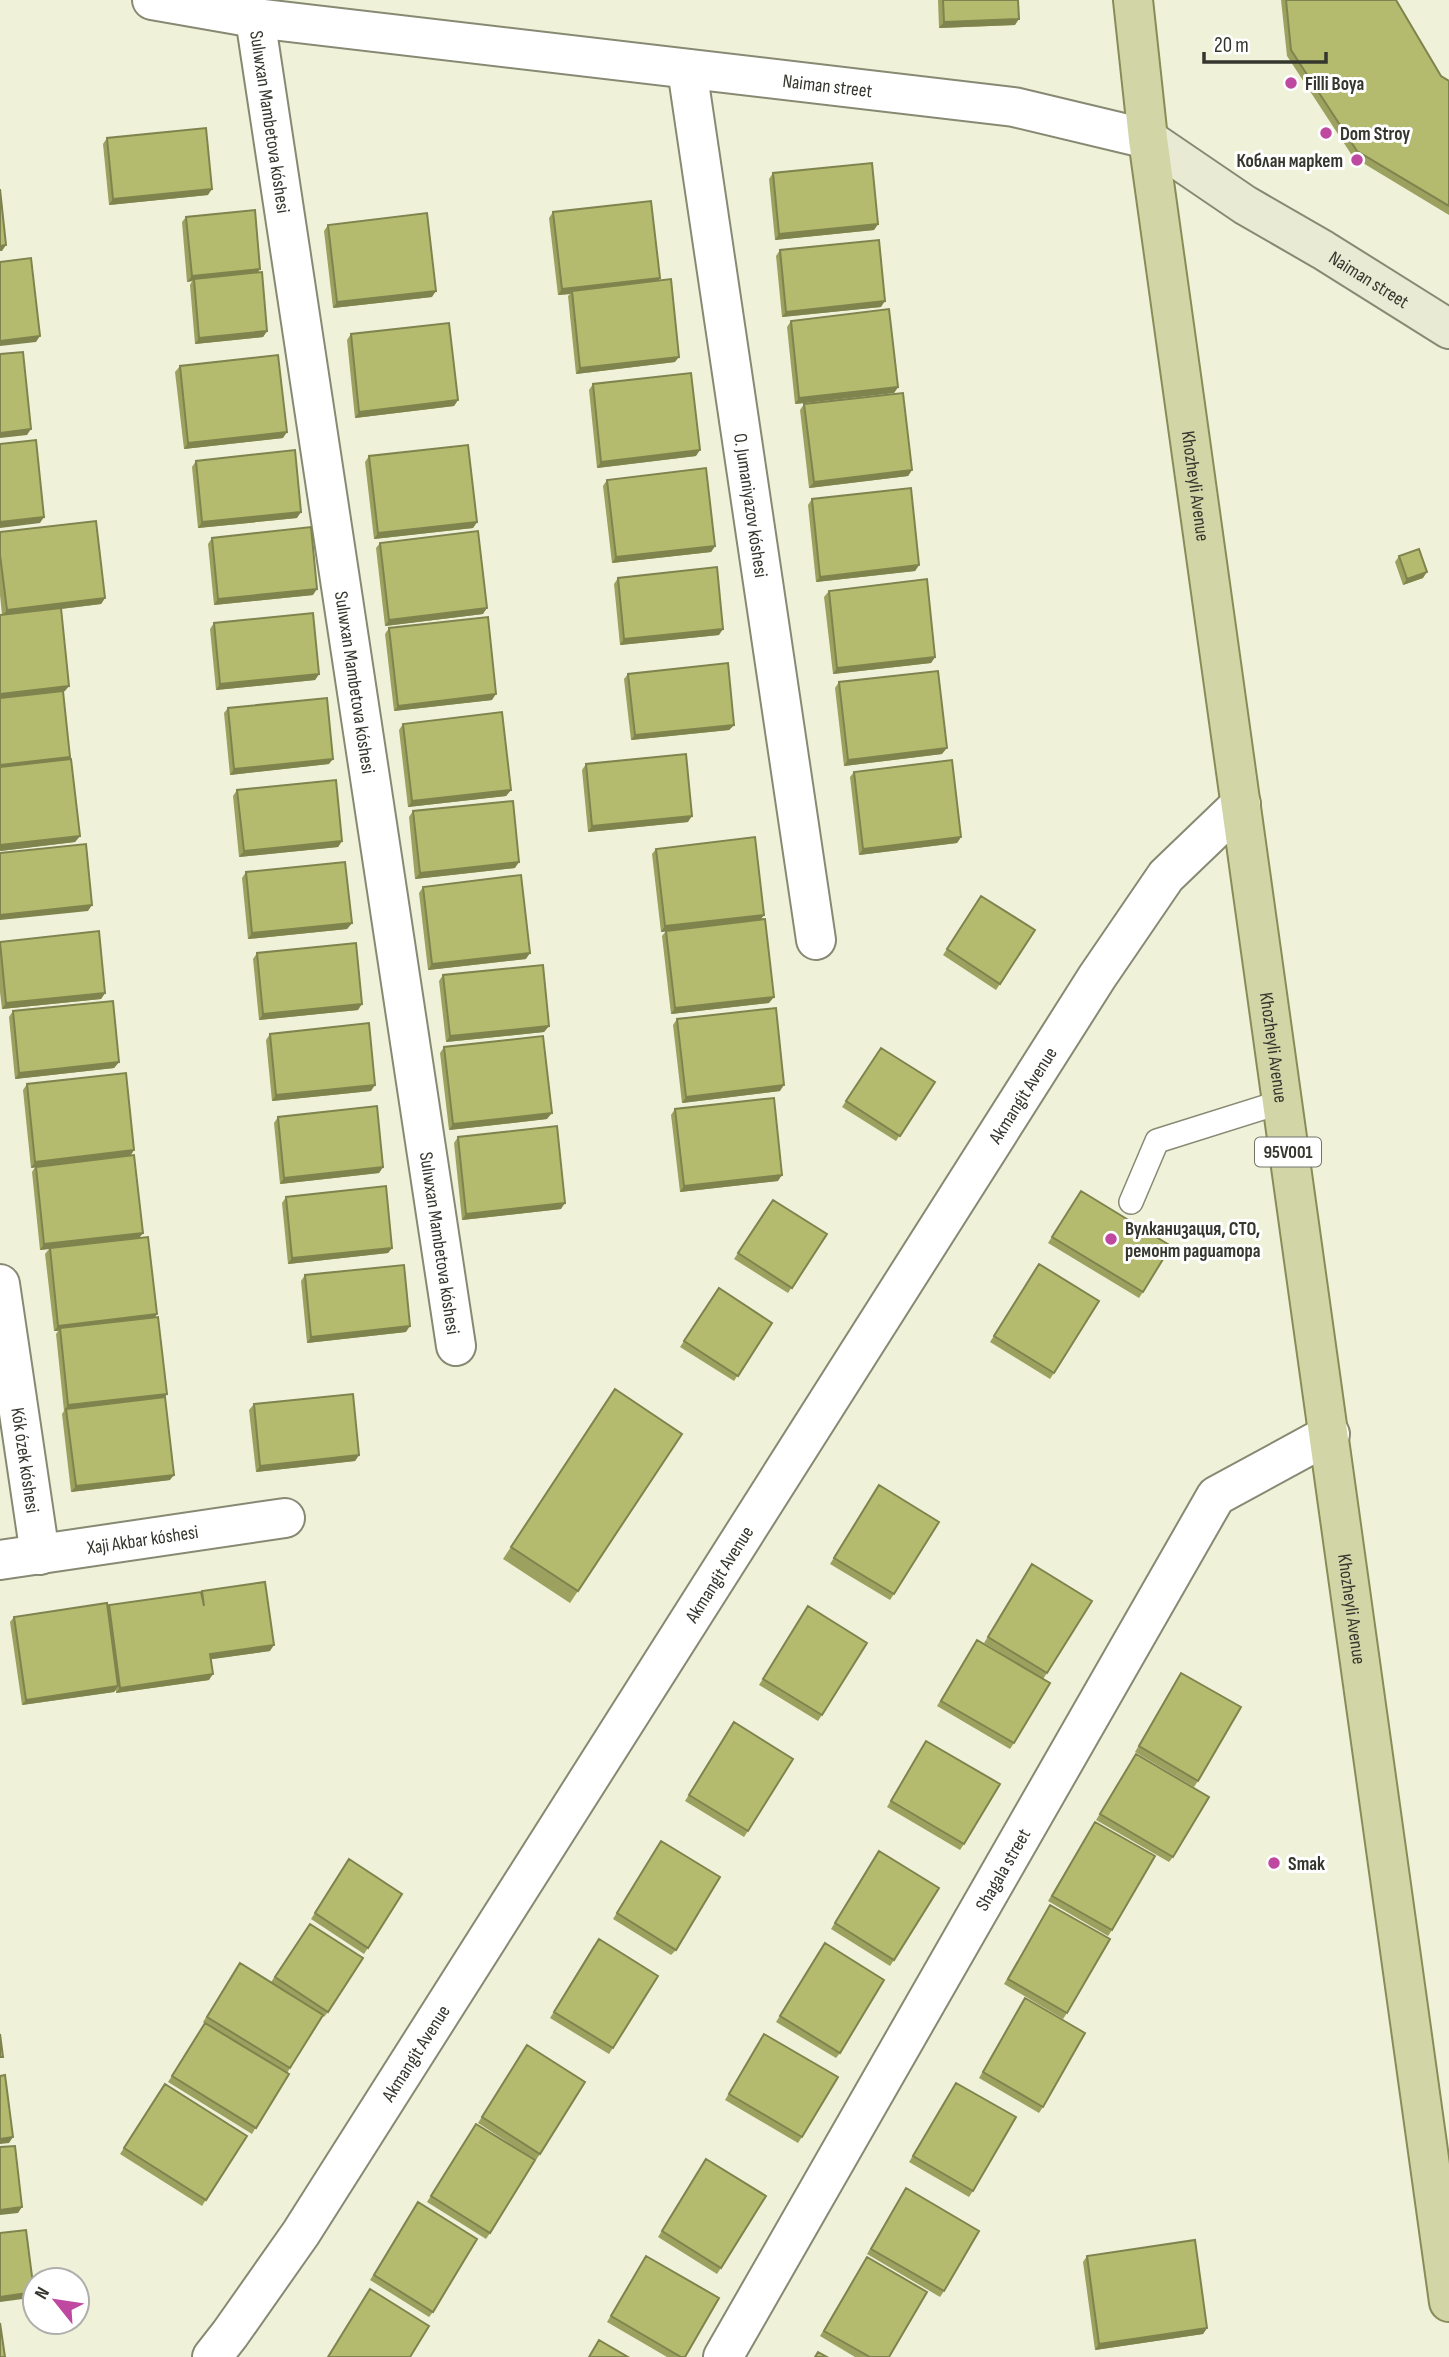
<svg xmlns="http://www.w3.org/2000/svg" width="1449" height="2357" font-family="'Sofia Sans Condensed',sans-serif">
<style>
.lines{fill:none;stroke-linecap:round;stroke-linejoin:round}
.service-casing{stroke:#878973;stroke-width:26}
.minor-casing{stroke:#878973;stroke-width:42}
.tertiary-casing{stroke:#878973;stroke-width:42}
.secondary-casing{stroke:#878973;stroke-width:42}
.primary-casing{stroke:#888c57;stroke-width:42}
.service{stroke:#fff;stroke-width:23}
.minor{stroke:#fff;stroke-width:38}
.tertiary{stroke:#fff;stroke-width:38}
.secondary{stroke:#e8ead3;stroke-width:38}
.primary{stroke:#d2d6a7;stroke-width:38}
.wall{fill:#9ca15f}
.shaded-wall{fill:#7f834d}
.building{fill:#b5bb6e;stroke:#7f834d;stroke-width:2}
.poi-dot{fill:#bf49a1;stroke:#fff;stroke-width:2.5}
.labels{text-anchor:middle;stroke-width:6;stroke-linejoin:round;paint-order:stroke}
.shield{fill:#fff;stroke:#72726c;stroke-width:2}
.shield-label{font-size:18px;font-weight:bold;fill:#35362d}
.poi-label{font-size:19px;font-weight:bold;fill:#35362d;stroke:#fff;text-anchor:start}
.street-label{font-size:19px;fill:#35362d;stroke:#fff}
</style>
<rect width="100%" height="100%" fill="#eff2d9"/>
<g class="lines">
<!-- service casing -->
<g class="service-casing">
<path id="service" d="M1131,1202L1157,1141L1281,1102"/>
</g>
<!-- minor casing -->
<g class="minor-casing">
<g id="minor">
<path id="s1" d="M152,0L255,18L1014,107L1148,139"/>
<path id="s2" d="M255,18L456,1346"/>
<path id="s3" d="M687,69L816,940"/>
<path id="s4" d="M0,1284L40,1555"/>
<path id="s5" d="M0,1560L285,1518"/>
<path id="s6" d="M723,2357L1216,1496L1330,1434"/>
</g>
</g>
<!-- tertiary casing -->
<g class="tertiary-casing">
<g id="tertiary">
<path id="s7" d="M212,2357L230,2334L301,2233L1097,977L1166,876L1241,804"/>
</g>
</g>
<!-- secondary casing -->
<g class="secondary-casing">
<g id="secondary">
<path id="s8" d="M1148,139L1245,205L1323,250L1449,329"/>
</g>
</g>
<!-- primary casing -->
<g class="primary-casing">
<g id="primary">
<path id="s9" d="M1133,0L1148,139L1449,2302"/>
</g>
</g>
<!-- service -->
<use href="#service" class="service"/>
<!-- minor -->
<use href="#minor" class="minor"/>
<!-- tertiary -->
<use href="#tertiary" class="tertiary"/>
<!-- secondary -->
<use href="#secondary" class="secondary"/>
<!-- primary -->
<use href="#primary" class="primary"/>
</g>
<!-- wall -->
<path class="wall" d="M938,0H1018L1015,25L939,28Z
M1281,0H1396L1441,76L1449,81V215L1353,157L1287,56Z
M107,138L208,195L109,205L103,144Z
M773,173L878,224L874,230L775,240L769,179Z
M553,212L659,281L675,362L576,374L568,296L570,294L558,295L549,218Z
M186,217L258,272L267,331L263,337L195,344L190,285L192,281L187,282L182,222Z
M328,225L432,297L333,308L324,231Z
M780,250L881,307L782,317L776,256Z
M791,321L898,387L894,393L795,404L787,327Z
M351,334L458,400L454,406L355,418L347,340Z
M180,366L283,438L184,449L175,372Z
M593,384L696,456L597,468L589,390Z
M804,404L912,470L908,476L809,488L800,410Z
M369,456L477,522L473,528L374,539L365,462Z
M196,461L297,518L198,528L192,467Z
M607,480L715,546L711,552L612,563L603,486Z
M812,499L919,565L915,571L816,582L808,505Z
M0,532L105,598L101,604L61,609L65,691L63,692L70,757L69,759L80,836L75,842L0,851V615H2L0,595Z
M212,538L313,595L214,605L208,544Z
M380,543L483,614L385,626L376,548Z
M1399,556L1423,578L1403,585L1395,562Z
M618,578L719,635L620,645L614,584Z
M829,591L935,657L931,663L833,674L824,597Z
M214,623L319,674L315,680L216,690L210,629Z
M389,628L492,700L394,711L385,634Z
M628,674L734,725L729,730L631,740L624,679Z
M839,682L942,754L844,766L835,688Z
M228,708L329,764L230,775L224,713Z
M403,724L511,790L506,796L408,807L399,730Z
M586,764L688,822L588,832L582,770Z
M854,772L961,837L957,843L859,855L850,777Z
M237,790L342,841L338,847L239,857L233,796Z
M413,811L515,868L415,879L409,817Z
M656,849L764,915L760,920L769,1003L671,1014L662,936L666,931L661,932L652,854Z
M246,872L352,923L347,929L248,939L242,878Z
M423,887L526,959L428,970L419,893Z
M981,896L1000,984L996,990L943,955Z
M0,942L105,993L101,999L2,1009L0,992Z
M257,953L358,1010L259,1020L253,959Z
M443,975L549,1026L544,1032L446,1042L439,981Z
M13,1011L119,1062L114,1068L15,1079L9,1017Z
M677,1019L780,1091L682,1103L673,1025Z
M270,1034L371,1091L272,1101L266,1040Z
M444,1047L547,1119L449,1130L440,1053Z
M881,1048L935,1082L896,1141L842,1107Z
M27,1084L134,1150L131,1155L143,1233L139,1238L157,1314L155,1317L165,1397L170,1480L71,1492L62,1414L64,1411L56,1334L58,1331H54L45,1254L49,1249L40,1250L32,1172L35,1167L31,1168L23,1090Z
M675,1109L778,1181L680,1192L671,1115Z
M278,1117L383,1167L379,1173L280,1184L274,1123Z
M458,1137L561,1209L462,1220L454,1143Z
M286,1197L392,1248L388,1253L288,1264L282,1203Z
M1077,1197L1143,1292L1139,1298L1048,1243Z
M773,1200L827,1234L788,1293L734,1259Z
M1035,1270L1054,1373L1050,1379L990,1342Z
M305,1275L406,1332L307,1343L301,1281Z
M719,1288L772,1323L734,1381L680,1347Z
M607,1401L578,1591L570,1603L503,1559Z
M254,1404L359,1455L355,1461L256,1472L249,1410Z
M875,1491L894,1594L890,1600L830,1564Z
M1028,1570L1047,1673L1043,1679L1014,1743L1010,1749L937,1706L977,1640L1038,1676L984,1643Z
M202,1591L270,1651L211,1659L209,1680L116,1693V1690L114,1692L22,1705L10,1622L14,1617L107,1607L109,1605L201,1592Z
M804,1612L822,1715L818,1721L759,1685Z
M1181,1673L1198,1781L1194,1787L1135,1752Z
M730,1728L748,1831L744,1837L685,1801Z
M926,1741L964,1844L960,1850L887,1807Z
M1136,1754L1173,1857L1169,1862L1096,1820Z
M1095,1822L1112,1930L1108,1936L1048,1901Z
M657,1847L676,1950L671,1955L613,1919Z
M875,1857L894,1960L890,1966L831,1929Z
M349,1859L402,1894L364,1954L311,1919Z
M1050,1905L1067,2013L1063,2019L1004,1984Z
M310,1924L328,2012L324,2017L323,2016L287,2073L252,2134L168,2082L205,2024L203,2022L236,1969L271,1982Z
M594,1945L613,2048L609,2054L550,2018Z
M821,1949L840,2053L836,2058L776,2022Z
M1025,1998L1043,2107L1039,2113L979,2078Z
M764,2034L802,2137L798,2143L725,2100Z
M523,2051L540,2154L536,2160L478,2123Z
M956,2083L973,2191L969,2197L909,2162Z
M165,2084L247,2136L202,2206L120,2154Z
M472,2130L490,2233L486,2239L427,2202Z
M702,2165L721,2268L717,2274L658,2237Z
M906,2188L944,2291L940,2297L867,2254Z
M414,2208L433,2312L429,2317L370,2280Z
M646,2256L685,2357H667L607,2322Z
M1087,2256L1207,2328L1203,2334L1095,2350L1083,2262Z
M867,2257L889,2357H855L820,2336Z"/>
<!-- shaded-wall -->
<path class="shaded-wall" d="M1019,19L1015,25L939,28L944,22Z
M212,189L208,195L109,205L113,199Z
M878,224L874,230L775,240L779,234Z
M6,245L2,251H0V246Z
M260,269L256,275L194,279L192,281L187,282L192,276Z
M660,278L656,284L572,291L570,294L558,295L562,289Z
M436,291L432,297L333,308L337,302Z
M885,301L881,307L782,317L786,312Z
M267,331L263,337L195,344L199,338Z
M40,336L36,342L0,346V341Z
M679,357L675,362L576,374L580,368Z
M898,387L894,393L795,404L799,398Z
M458,400L454,406L355,418L359,412Z
M31,429L27,435L0,438V433Z
M287,432L283,438L184,449L188,443Z
M700,450L696,456L597,468L601,462Z
M912,470L908,476L809,488L814,482Z
M301,512L297,518L198,528L202,522Z
M44,517L40,523L0,528V522Z
M477,522L473,528L374,539L378,533Z
M715,546L711,552L612,563L616,557Z
M919,565L915,571L816,582L820,577Z
M1427,572L1423,578L1403,585L1407,579Z
M317,589L313,595L214,605L218,599Z
M105,598L101,604L2,616L7,610Z
M487,608L483,614L385,626L389,620Z
M723,629L719,635L620,645L624,639Z
M935,657L931,663L833,674L837,668Z
M319,674L315,680L216,690L220,684Z
M69,686L65,691L0,699V694Z
M496,694L492,700L394,711L398,706Z
M734,725L729,730L631,740L635,735Z
M947,748L942,754L844,766L848,760Z
M70,757L66,763L0,770V765Z
M333,759L329,764L230,775L234,769Z
M511,790L506,796L408,807L412,801Z
M692,816L688,822L588,832L592,826Z
M80,836L75,842L0,851V845Z
M961,837L957,843L859,855L863,849Z
M342,841L338,847L239,857L244,851Z
M519,862L515,868L415,879L420,873Z
M92,905L88,911L0,920V915Z
M764,915L760,920L661,932L665,926Z
M352,923L347,929L248,939L252,933Z
M530,953L526,959L428,970L432,964Z
M105,993L101,999L2,1009L6,1003Z
M774,997L769,1003L671,1014L675,1008Z
M362,1004L358,1010L259,1020L263,1014Z
M549,1026L544,1032L446,1042L450,1036Z
M119,1062L114,1068L15,1079L19,1073Z
M375,1085L371,1091L272,1101L276,1095Z
M784,1085L780,1091L682,1103L686,1097Z
M552,1113L547,1119L449,1130L453,1124Z
M134,1150L130,1156L31,1168L35,1162Z
M383,1167L379,1173L280,1184L284,1178Z
M782,1175L778,1181L680,1192L684,1186Z
M565,1203L561,1209L462,1220L466,1214Z
M143,1233L139,1238L40,1250L44,1244Z
M392,1248L388,1253L288,1264L292,1258Z
M157,1314L153,1320L60,1328L58,1331H54L58,1326Z
M410,1326L406,1332L307,1343L311,1337Z
M167,1394L163,1400L66,1409L64,1411L68,1405Z
M359,1455L355,1461L256,1472L260,1466Z
M174,1475L170,1480L71,1492L76,1486Z
M274,1645L270,1651L206,1660L210,1654Z
M213,1674L209,1680L116,1693L120,1688Z
M118,1686L114,1692L22,1705L26,1700Z
M13,2137L9,2143L0,2144V2139Z
M22,2207L18,2213L0,2215V2210Z
M34,2292L30,2298L0,2302V2297Z
M1207,2328L1203,2334L1095,2350L1099,2344Z"/>
<!-- building -->
<path class="building" d="M943,0H1018L1019,19L944,22Z
M1286,0H1396L1441,76L1449,81V206L1357,151L1291,50Z
M206,128L212,189L113,199L107,138Z
M872,163L878,224L779,234L773,173Z
M0,189L6,245L0,246Z
M651,201L660,278L562,289L553,212Z
M255,210L260,269L192,276L186,217Z
M427,213L436,291L337,302L328,225Z
M879,240L885,301L786,312L780,250Z
M31,258L40,336L0,341V262Z
M262,272L267,331L199,338L194,279Z
M671,279L679,357L580,368L572,291Z
M889,309L898,387L799,398L791,321Z
M449,323L458,400L359,412L351,334Z
M23,352L31,429L0,433V354Z
M278,355L287,432L188,443L180,366Z
M691,373L700,450L601,462L593,384Z
M903,393L912,470L814,482L804,404Z
M36,440L44,517L0,522V444Z
M468,445L477,522L378,533L369,456Z
M295,450L301,512L202,522L196,461Z
M706,468L715,546L616,557L607,480Z
M911,488L919,565L820,577L812,499Z
M96,521L105,598L7,610L0,555V532Z
M311,527L317,589L218,599L212,538Z
M478,531L487,608L389,620L380,543Z
M1419,549L1427,572L1407,579L1399,556Z
M717,567L723,629L624,639L618,578Z
M927,579L935,657L837,668L829,591Z
M61,608L69,686L0,694V615Z
M313,613L319,674L220,684L214,623Z
M488,617L496,694L398,706L389,628Z
M728,663L734,725L635,735L628,674Z
M938,671L947,748L848,760L839,682Z
M63,691L70,757L0,765V698Z
M327,698L333,759L234,769L228,708Z
M502,712L511,790L412,801L403,724Z
M686,754L692,816L592,826L586,764Z
M71,759L80,836L0,845V767Z
M952,760L961,837L863,849L854,772Z
M336,780L342,841L244,851L237,790Z
M513,801L519,862L420,873L413,811Z
M755,837L764,915L665,926L656,849Z
M86,844L92,905L0,915V853Z
M345,862L352,923L252,933L246,872Z
M521,875L530,953L432,964L423,887Z
M981,896L1035,930L1000,984L947,949Z
M765,919L774,997L675,1008L666,931Z
M99,931L105,993L6,1003L0,942Z
M356,943L362,1004L263,1014L257,953Z
M543,965L549,1026L450,1036L443,975Z
M113,1001L119,1062L19,1073L13,1011Z
M776,1008L784,1085L686,1097L677,1019Z
M369,1023L375,1085L276,1095L270,1034Z
M543,1036L552,1113L453,1124L444,1047Z
M881,1048L935,1082L900,1136L846,1101Z
M126,1073L134,1150L35,1162L27,1084Z
M774,1098L782,1175L684,1186L675,1109Z
M377,1106L383,1167L284,1178L278,1117Z
M557,1126L565,1203L466,1214L458,1137Z
M134,1155L143,1233L44,1244L36,1167Z
M386,1186L392,1248L292,1258L286,1197Z
M1081,1191L1171,1246L1143,1292L1052,1237Z
M773,1200L827,1234L792,1288L738,1253Z
M148,1237L157,1314L58,1326L50,1248Z
M1039,1264L1099,1301L1054,1373L994,1336Z
M404,1265L410,1326L311,1337L305,1275Z
M719,1288L772,1323L738,1376L684,1341Z
M158,1317L167,1394L68,1405L60,1328Z
M615,1389L682,1434L578,1591L511,1547Z
M353,1394L359,1455L260,1466L254,1404Z
M165,1397L174,1475L76,1486L66,1409Z
M879,1485L939,1522L894,1594L834,1558Z
M1032,1564L1092,1601L1047,1673L988,1637Z
M265,1582L274,1645L210,1654L213,1674L120,1688L109,1605L201,1592L204,1606L202,1591Z
M107,1603L118,1686L26,1700L14,1617Z
M808,1606L867,1643L822,1715L763,1679Z
M977,1640L1050,1683L1014,1743L941,1701Z
M1181,1673L1241,1707L1198,1781L1139,1746Z
M734,1722L793,1759L748,1831L689,1795Z
M926,1741L1000,1784L964,1844L891,1801Z
M1136,1754L1209,1797L1173,1857L1100,1814Z
M1095,1822L1155,1856L1112,1930L1052,1896Z
M661,1841L720,1877L676,1950L617,1913Z
M879,1851L939,1888L894,1960L835,1923Z
M349,1859L402,1894L368,1948L315,1913Z
M1050,1905L1110,1939L1067,2013L1008,1979Z
M310,1924L363,1958L328,2012L275,1977Z
M599,1939L658,1976L613,2048L554,2012Z
M825,1943L884,1980L840,2053L780,2016Z
M240,1963L323,2015L290,2068L207,2017Z
M1025,1998L1085,2033L1043,2107L983,2072Z
M205,2023L289,2074L256,2128L172,2076Z
M0,2034L3,2057H0Z
M764,2034L838,2077L802,2137L729,2094Z
M527,2045L585,2082L540,2154L482,2117Z
M5,2075L13,2137L0,2139V2076Z
M956,2083L1016,2117L973,2191L913,2156Z
M165,2084L247,2136L206,2200L124,2148Z
M476,2124L535,2160L490,2233L431,2196Z
M15,2146L22,2207L0,2210V2147Z
M706,2159L766,2196L721,2268L662,2231Z
M906,2188L979,2231L944,2291L871,2249Z
M418,2202L477,2239L433,2312L374,2275Z
M26,2230L34,2292L0,2297V2233Z
M1195,2240L1207,2328L1099,2344L1087,2256Z
M646,2256L719,2298L685,2357H681L611,2316Z
M867,2257L927,2292L889,2357H870L824,2331Z
M370,2289L429,2326L410,2357H328Z
M0,2323L5,2357H0Z
M599,2340L628,2357H589Z
M818,2352L827,2357H815Z"/>
<!-- markers -->
<g class="poi-dot">
<circle cx="1291" cy="83" r="7"/>
<circle cx="1326" cy="133" r="7"/>
<circle cx="1357" cy="160" r="7"/>
<circle cx="1111" cy="1239" r="7"/>
<circle cx="1274" cy="1863" r="7"/>
</g>
<g class="labels">
<!-- shield labels -->
<rect class="shield" x="1255" y="1137.5" width="66" height="29" rx="5"/>
<g class="shield-label">
<text x="1288" y="1158">95V001</text>
</g>
<!-- poi labels -->
<g class="poi-label">
<text x="1305" y="90">Filli Boya</text>
<text x="1340" y="140">Dom Stroy</text>
<text x="1343" y="167" text-anchor="end">Коблан маркет</text>
<text x="1125" y="1235">Вулканизация, СТО,<tspan x="1125" dy="22">ремонт радиатора</tspan></text>
<text x="1288" y="1870">Smak</text>
</g>
<!-- street labels -->
<g class="street-label">
<text dy="7" stroke="none"><textPath href="#s1" startOffset="681">Naiman street</textPath></text>
<text dy="7" stroke="none"><textPath href="#s2" startOffset="105">Sulıwxan Mambetova kóshesi</textPath></text>
<text dy="7" stroke="none"><textPath href="#s8" startOffset="262">Naiman street</textPath></text>
<text dy="7" stroke="none"><textPath href="#s9" startOffset="490">Khozheyli Avenue</textPath></text>
<text dy="7" stroke="none"><textPath href="#s3" startOffset="441">O. Jumaniyazov kóshesi</textPath></text>
<text dy="7" stroke="none"><textPath href="#s2" startOffset="672">Sulıwxan Mambetova kóshesi</textPath></text>
<text dy="7" stroke="none"><textPath href="#s9" startOffset="1057">Khozheyli Avenue</textPath></text>
<text dy="7" stroke="none"><textPath href="#s7" startOffset="1500">Akmangit Avenue</textPath></text>
<text dy="7" stroke="none"><textPath href="#s2" startOffset="1239">Sulıwxan Mambetova kóshesi</textPath></text>
<text dy="7" stroke="none"><textPath href="#s4" startOffset="178">Kók ózek kóshesi</textPath></text>
<text dy="7" stroke="none"><textPath href="#s5" startOffset="144">Xaji Akbar kóshesi</textPath></text>
<text dy="7" stroke="none"><textPath href="#s7" startOffset="933">Akmangit Avenue</textPath></text>
<text dy="7" stroke="none"><textPath href="#s9" startOffset="1624">Khozheyli Avenue</textPath></text>
<text dy="7" stroke="none"><textPath href="#s6" startOffset="562">Shagala street</textPath></text>
<text dy="7" stroke="none"><textPath href="#s7" startOffset="366">Akmangit Avenue</textPath></text>
</g>
</g>
<!-- north arrow -->
<g transform="translate(56 2301) rotate(300)"><circle r="33" fill="#ffffff" stroke="#aeafab" stroke-width="2"/>
<path d="M0-5L12 26L0 18L-12 26Z" fill="#bf49a1"/>
<text y="-10" font-size="19" font-weight="bold" text-anchor="middle" fill="#35362d">N</text>
</g>
<!-- scale -->
<path d="M1204 52v10h122v-10" fill="none" stroke="#35362d" stroke-width="3.5"/>
<text x="1214" y="52" font-size="21" fill="#35362d" stroke="#ffffff" stroke-width="5" paint-order="stroke">20 m</text>
</svg>
